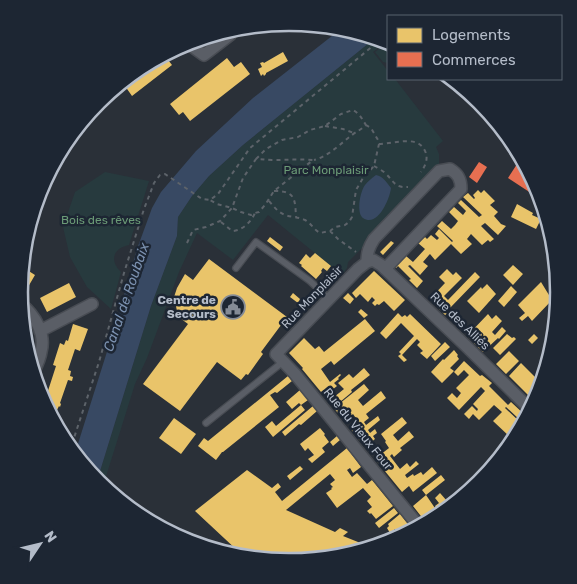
<svg xmlns="http://www.w3.org/2000/svg" width="577" height="584" font-family="Rubik,sans-serif">
<style>
.green{fill:#273a3e}
.water{fill:#384963}
.homes{fill:#e9c46a}
.shops{fill:#e76f51}
.lines{fill:none;stroke-linecap:round;stroke-linejoin:round}
.lane-casing{stroke:#484c53;stroke-width:8}
.street-casing{stroke:#484c53;stroke-width:14}
.path{stroke:#5d636a;stroke-width:2;stroke-dasharray:4 4;stroke-linecap:butt}
.lane{stroke:#5a5e66;stroke-width:5.5}
.street{stroke:#5a5e66;stroke-width:11}
.labels{text-anchor:middle;stroke-width:5;stroke-linejoin:round;paint-order:stroke}
.park-label{font-size:12px;fill:#6b9a76;stroke:#1d2633}
.street-label{font-size:12px;fill:#b4bcc9;stroke:#1d2633}
.poi-label{font-size:12px;font-weight:bold;fill:#b4bcc9;stroke:#1d2633;text-anchor:end}
.water-label{font-size:14px;font-style:italic;fill:#7c92b1;stroke:#1d2633}
.rim{fill:none;stroke:#b4bcc9;stroke-width:2.5}
</style>
<rect width="100%" height="100%" fill="#2a3038"/>
<!-- green -->
<path class="green" d="M374,39L386,42L373,52L388,71V79H395L443,141L436,147L439,154V165L366,240L362,248L348,262L347,268L342,275L268,215L233,260L197,233L179,272L147,358L135,384L103,486L97,481L151,306L177,236L178,217L192,196L209,176L243,145Z
M388,42V63L383,62L375,52Z
M105,172L149,181L129,245C113,248 109,261 121,272L111,309L87,287L70,257L63,227L75,192Z"/>
<!-- water -->
<path class="water" d="M337,32L374,39L243,145L209,176L192,196L178,217L177,236L151,306L97,481L76,450L117,320L137,249L152,208L161,192L196,151L253,98Z
M376,175C383,176 387,183 391,188C390,198 378,228 363,218C356,213 360,192 365,185C368,181 372,178 376,175Z"/>
<!-- homes -->
<path class="homes" d="M283,52L288,61L266,73V74L264,76L263,74L261,76L258,69L262,67L260,63L263,62L264,63Z
M165,56L172,65L132,96L125,86L121,89L119,87Z
M227,58L234,67L241,62L250,74L190,121L183,112L179,115L170,104Z
M478,190L481,193L484,190L495,201L490,205L498,212L494,216L501,224L506,226L498,235L485,223L481,226L494,239L490,242L488,240L482,245L471,234L467,239L472,244L461,254L451,244L435,260L430,254L429,255L423,262L428,266L420,275L410,265L408,266L423,281L417,288L409,280L411,279L398,266L396,268L395,266L406,256L413,262L425,249L418,243L425,237L427,239L431,235L437,240L439,238L435,234L439,229L452,242L453,241L437,226L442,221L451,229L455,225L458,221L449,212L454,207L463,215L466,211L458,203L461,200L479,217L482,215L463,197L468,193L474,199L475,198L473,195Z
M517,204L533,213L532,215L541,219L536,229L511,217Z
M270,237L283,247L280,251L267,241Z
M391,241L394,243L383,255L380,252Z
M315,253L331,266L327,271L323,268L321,271L322,272L316,279L301,266L302,265L299,263L306,254L310,258Z
M209,259L287,317L261,352L263,354L248,375L246,374L241,380L217,362L180,411L143,384L188,324L180,318L177,311L174,297L177,288L185,274L193,280Z
M513,265L523,274L513,285L503,275Z
M24,268L35,275L28,287L21,283Z
M447,269L453,275L456,272L462,278L444,296L448,300L475,272L480,277L448,310L443,305L441,307L448,313L445,315L430,299L445,283L439,277Z
M374,271L405,300L394,311L384,301L379,305L377,304L375,306L372,303L375,300L372,297L368,302L360,294L356,298L352,293Z
M541,282L552,300L532,321L528,316L522,321L519,318L525,313L518,305Z
M69,283L76,297L47,312L40,298Z
M487,284L496,294L479,313L467,301L481,287L482,289Z
M511,286L517,292L504,307L498,301Z
M293,293L300,299L298,303L290,297Z
M348,293L354,299L350,304L343,298Z
M361,309L368,315L364,318L358,312Z
M398,313L402,317L405,315L407,317L410,314L441,344L427,359L420,353L423,351L417,345L420,342L417,339L402,355L407,360L404,362L398,356L401,354L399,352L414,336L401,323L386,339L380,333Z
M488,314L492,319L496,315L502,321L492,332L495,335L502,327L506,331L499,339L498,338L483,352L467,336Z
M365,319L375,331L334,365L331,361L321,369L330,382L340,374L341,375L338,378L339,379L334,383L337,386L327,394L324,390L321,392L302,369L303,368L289,353L304,338L315,349L319,346L324,352Z
M73,324L88,329L80,351L75,349L68,370L71,371L70,376L73,377L72,381L68,380L60,403L61,404L60,407L59,406L57,410L54,409L52,414L42,399L43,396L46,397L56,366L53,365L60,343L64,345L66,340L68,341Z
M507,334L512,338L514,337L516,339L500,355L493,348Z
M534,334L538,338L532,344L528,340Z
M445,342L450,347L435,361L431,356Z
M454,350L458,355L457,356L459,359L450,368L454,371L442,383L431,372L443,359L444,360Z
M509,351L519,361L506,374L496,364Z
M464,361L480,376L482,375L492,383L489,386L508,405L511,402L525,415L521,421L506,407L505,408L520,422L510,437L493,421L502,412L494,405L479,420L473,414L469,419L464,414L472,406L477,411L478,409L473,404L485,391L481,387L459,410L447,398L452,393L457,398L461,393L456,388L469,375L464,370L458,376L454,372Z
M521,363L540,382L539,390L531,398L509,376Z
M364,368L370,375L351,390L352,392L334,407L329,401L344,389L338,383L349,374L353,378Z
M288,376L292,381L277,393L275,392L270,395L279,407L223,452H222L216,460L198,446L204,438L208,441Z
M364,384L369,390L358,400L363,406L381,391L386,398L366,414L369,418L364,422L366,425L378,416L380,420L368,430L370,433L375,429L377,433L373,436L375,439L365,447L350,428L358,421L353,414L344,421L334,408Z
M300,390L308,400L301,405L299,403L292,409L286,402Z
M301,405L305,410L273,437L265,427L272,421L276,426Z
M313,406L317,411L301,425L299,424L285,436L282,432Z
M402,417L407,423L393,435L398,441L409,431L414,437L400,448L402,450L394,457L392,454L390,456L400,469L407,463L410,467L416,461L419,464L405,475L407,478L413,474L414,476L421,472L423,475L432,467L437,473L413,492L409,486L402,492L375,459L389,448L385,442L386,441L381,434Z
M174,418L196,434L181,454L159,438Z
M320,428L325,434L324,435L329,442L322,448L325,452L312,463L308,459L314,455L308,448L305,451L300,444Z
M337,436L340,440L333,446L330,442Z
M347,448L361,467L353,473L350,468L347,470L352,477L357,473L367,484L372,480L393,506L376,519L371,513L370,514L367,511L372,507L367,501L371,497L363,488L337,508L326,493L332,489L331,488L333,487L330,484L335,480L330,474L286,510L335,532L340,528L348,532L343,536L363,544L370,539L373,543L368,546L288,562L239,552L195,511L247,470L272,488L278,483L281,487L275,492L282,501Z
M485,465L489,468L484,476L478,471Z
M300,466L303,469L290,480L287,476Z
M441,475L445,480L426,495L422,490Z
M440,493L447,501L437,509L435,506L439,503L435,498Z
M426,495L437,511L424,520L413,506Z
M394,508L398,513L379,528L375,523Z
M400,514L411,528L400,535L395,529L390,533L387,528L389,526L388,524Z"/>
<!-- shops -->
<path class="shops" d="M519,161L538,189L540,199L508,178Z
M479,162L487,167L477,183L469,177Z"/>
<g class="lines">
<!-- lane casing -->
<g class="lane-casing">
<path id="lane" d="M236,268L256,242L310,281L329,299
M206,423L284,361"/>
</g>
<!-- street casing -->
<g class="street-casing">
<path id="street" d="M186,42L204,55L230,35
M367,262L358,269L276,354L295,374L417,524
M367,262C367,252 369,247 374,239L439,171L450,169C458,174 461,179 461,189L385,269
M367,262L373,260L381,265L466,346L529,408
M21,304C35,315 46,334 41,352C40,359 37,365 34,371
M40,331L92,304"/>
</g>
<!-- path -->
<path class="path" d="M325,126L343,129L354,133
M379,144C392,144 416,135 424,149C429,157 426,165 421,172
M256,159L266,149L282,140L298,137L310,130L325,126L341,114L353,110C360,114 362,119 366,125C361,130 357,131 352,135C340,144 329,156 314,160
M374,166C377,168 382,170 385,173C394,181 394,188 408,187
M274,191C295,191 295,198 296,217
M269,201C274,207 278,212 285,215C291,217 298,217 305,220C311,223 314,230 320,233L330,231L335,227L345,225L349,222L352,217L356,190L363,178L374,166L379,144L378,140L371,128L366,125
M221,222L232,231C242,231 251,222 255,213
M330,231L338,239L356,252
M187,243L193,230L206,227L220,221L232,208L243,178L256,159C262,159 266,160 272,160C286,160 299,159 313,160L274,191L265,205L259,212L255,213L251,215L241,212L232,208L217,204L210,200
M72,444L99,362L124,273L144,209L154,183L160,175L165,174L202,199L210,200L218,194L250,148L380,40"/>
<!-- lane -->
<use href="#lane" class="lane"/>
<!-- street -->
<use href="#street" class="street"/>
</g>
<!-- icons -->
<defs>
<g id="civic-ring" transform="scale(1.25)"><circle r="9.5" fill="#1d2633" stroke="#848b96" stroke-width="1.5"/><path d="M-.6-6.5H3V-4.5H.6V-3L4-1V1h2V6H-6V1h2V-1L-.6-3ZM-1.2 2.5V6h2.4V2.5Z" fill="#848b96"/></g>
</defs>
<g fill-rule="evenodd">
<use href="#civic-ring" x="233" y="307"/>
</g>
<g class="labels">
<!-- park labels -->
<g class="park-label">
<text x="326" y="174">Parc Monplaisir</text>
<text x="101" y="224">Bois des rêves</text>
</g>
<!-- street labels -->
<g class="street-label">
<text transform="translate(312 297) rotate(-46)" y="4">Rue Monplaisir</text>
<text transform="translate(460 321) rotate(44)" y="4">Rue des Alliés</text>
<text transform="translate(358 429) rotate(51)" y="4">Rue du Vieux Four</text>
</g>
<!-- poi labels -->
<g class="poi-label">
<text x="216" y="304">Centre de<tspan x="216" dy="14">Secours</tspan></text>
</g>
<!-- water labels -->
<g class="water-label">
<text transform="translate(126 297) rotate(-71)" y="5">Canal de Roubaix</text>
</g>
</g>
<!-- crop -->
<path d="M0 0H577V584H0ZM28 292a261 261 0 1 1 522 0a261 261 0 1 1-522 0Z" fill="#1d2633" fill-rule="evenodd"/>
<path class="rim" d="M28 292a261 261 0 1 1 522 0a261 261 0 1 1-522 0Z"/>
<!-- legend -->
<rect x="387" y="15" width="175" height="65" fill="#1d2633" stroke="#59626f"/>
<rect x="397" y="28" width="25" height="15" fill="#e9c46a" stroke="#59626f"/>
<text x="432" y="40" font-size="15" fill="#b4bcc9">Logements</text>
<rect x="397" y="52" width="25" height="15" fill="#e76f51" stroke="#59626f"/>
<text x="432" y="65" font-size="15" fill="#b4bcc9">Commerces</text>
<!-- north arrow -->
<g transform="translate(40 544) rotate(55)" stroke="#1d2633" stroke-width="4" paint-order="stroke">
<path d="M0-4L9 19L0 12L-9 19Z" fill="#b4bcc9"/>
<text y="-8" font-size="14" font-weight="bold" text-anchor="middle" fill="#b4bcc9">N</text>
</g>
</svg>
